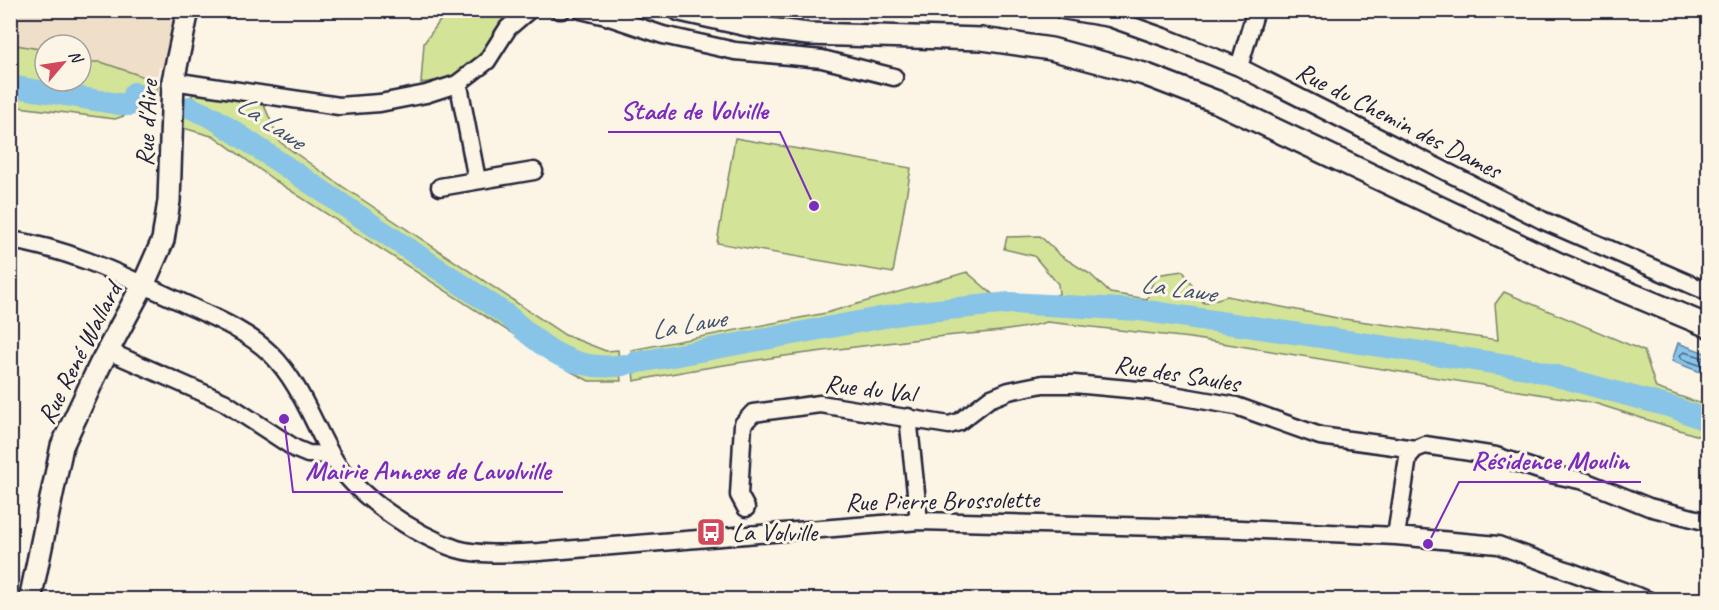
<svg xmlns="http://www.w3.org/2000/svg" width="1719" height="610" font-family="Caveat,sans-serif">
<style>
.built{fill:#f0dfc8}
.green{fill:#d3e397;stroke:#7a8269;stroke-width:1.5}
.water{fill:#88c4e8;stroke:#5f83a3;stroke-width:1.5}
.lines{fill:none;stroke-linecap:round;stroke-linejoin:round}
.shore{stroke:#4b6380;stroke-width:1.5}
.river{stroke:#88c4e8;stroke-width:22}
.minor-casing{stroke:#22223b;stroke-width:21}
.major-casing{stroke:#22223b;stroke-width:26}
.minor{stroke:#fcf5e5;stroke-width:16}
.major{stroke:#fcf5e5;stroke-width:21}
.labels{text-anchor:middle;stroke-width:6;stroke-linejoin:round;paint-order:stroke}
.street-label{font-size:26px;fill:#22223b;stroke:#fcf5e5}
.poi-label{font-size:26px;fill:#22223b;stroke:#fcf5e5;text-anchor:start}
.water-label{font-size:27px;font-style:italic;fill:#41536f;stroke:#fcf5e5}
.leader{fill:none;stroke:#7b2cbf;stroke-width:2}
.callout-dot{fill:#7b2cbf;stroke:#fcf5e5;stroke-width:2}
.callout-label{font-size:27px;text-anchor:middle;font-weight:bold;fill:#7b2cbf;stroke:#fcf5e5;stroke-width:6;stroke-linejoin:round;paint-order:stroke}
</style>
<rect width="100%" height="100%" fill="#fcf5e5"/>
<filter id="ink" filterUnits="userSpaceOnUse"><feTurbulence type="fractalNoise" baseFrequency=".0167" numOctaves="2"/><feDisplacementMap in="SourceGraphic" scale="12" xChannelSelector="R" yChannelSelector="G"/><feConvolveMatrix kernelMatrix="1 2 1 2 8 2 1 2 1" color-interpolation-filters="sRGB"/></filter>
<g filter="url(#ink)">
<!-- built -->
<path class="built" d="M10,11H179L166,68L159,67L157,79L153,80L101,62H81V45H45V50L11,44Z"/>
<!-- green -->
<path class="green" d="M447,11H511L483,59L455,78L421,83L424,43Z
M10,44L45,50V81H81V62H101L159,82L153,105L131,100L127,115L115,119L11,106Z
M196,92L263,103L280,142L333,180L565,335L606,351L618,350L621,381H589L570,371L274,180L215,137L183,128L186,101Z
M735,138L911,168L893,273L717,243Z
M1040,236L1061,256L1090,274L1110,293L1147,299L1155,275L1183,271L1204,303L1227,296L1337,318L1498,340L1495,304L1504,292L1644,351L1656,388L1708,406V439L1594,403L1190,338L1047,322C1006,334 961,333 920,339C824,351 728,362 634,381L631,350L826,313L967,272L997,298L1042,300L1059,294L1058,284L1034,256L1004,249L1007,237Z"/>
<!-- water -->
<path class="water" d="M1678,343L1708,354V375L1672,361Z"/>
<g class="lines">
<!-- shore -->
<path class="shore" d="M1708,359L1684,352L1680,355L1682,359L1708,368"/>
<!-- river -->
<path class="river" d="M10,86L125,105H130L134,93
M189,107L215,119L507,315C544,348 572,373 624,365
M634,363L907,313L1010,303L1140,310L1527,368L1675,408L1708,421"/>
<!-- minor casing -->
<g class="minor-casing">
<path id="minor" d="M559,10H562
M581,10L606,16L663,35L735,51L822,59L894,77
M1062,10L1110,18L1169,39L1239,67L1542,220L1708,292
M1239,67L1256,10
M173,81L339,106L380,103L426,94L457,84L487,61L508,28L529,10
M457,84L460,91L477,180
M440,187L534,171
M10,240C71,249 126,277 181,302C212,317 246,330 271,354C300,383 312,421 332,456C354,495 415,535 457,549C479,556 516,553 539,552L919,521L1242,529L1396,536L1498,545L1648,600
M108,351L224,402L296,449L308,454L331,455
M908,417L919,521
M746,508L739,495L743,424L753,413L820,404L949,425L959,422L989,399L1009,391L1043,384H1074L1150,391L1236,406L1320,436L1415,449
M1396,536L1408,457L1415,449L1425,445L1496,456L1551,474L1584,481L1649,507L1708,522"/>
</g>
<!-- major casing -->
<g class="major-casing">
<path id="major" d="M680,10L761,28L808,34L982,39L1051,49L1144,74L1217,102L1559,264L1708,326
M30,600L62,446L100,365L144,283L163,240L169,201L173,81L188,10"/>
</g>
<!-- minor -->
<use href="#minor" class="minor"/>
<!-- major -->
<use href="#major" class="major"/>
</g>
</g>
<!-- icons -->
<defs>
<g id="bus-square" transform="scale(1.5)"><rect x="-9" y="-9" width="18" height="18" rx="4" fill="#d1495b" stroke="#fcf5e5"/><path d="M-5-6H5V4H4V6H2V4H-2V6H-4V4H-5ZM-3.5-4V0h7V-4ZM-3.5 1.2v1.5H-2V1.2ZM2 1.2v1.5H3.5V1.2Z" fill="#fff"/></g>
</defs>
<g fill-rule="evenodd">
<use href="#bus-square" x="711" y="532"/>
</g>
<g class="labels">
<!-- street labels -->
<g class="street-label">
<text transform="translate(1399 120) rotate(27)" y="9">Rue du Chemin des Dames</text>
<text transform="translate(146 123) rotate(-87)" y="9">Rue d'Aire</text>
<text transform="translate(79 353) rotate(-63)" y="9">Rue René Wallard</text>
<text transform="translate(1177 373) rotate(9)" y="9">Rue des Saules</text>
<text transform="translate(870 388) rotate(7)" y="9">Rue du Val</text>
<text transform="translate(942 500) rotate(-1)" y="9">Rue Pierre Brossolette</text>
</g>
<!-- poi labels -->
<g class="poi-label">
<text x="732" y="541">La Volville</text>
</g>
<!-- water labels -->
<g class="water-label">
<text transform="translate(271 122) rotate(34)" y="9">La Lawe</text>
<text transform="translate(1178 288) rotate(8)" y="9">La Lawe</text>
<text transform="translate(688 324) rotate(-10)" y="9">La Lawe</text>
</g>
</g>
<!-- callouts -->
<path class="leader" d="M814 206L780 132H608M1428 544L1459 482H1641M284 419L293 492H563"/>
<g class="callout-dot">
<circle cx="814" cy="206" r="6"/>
<circle cx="1428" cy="544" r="6"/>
<circle cx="284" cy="419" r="6"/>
</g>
<g class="callout-label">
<text x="694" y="119">Stade de Volville</text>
<text x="1550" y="469">Résidence Moulin</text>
<text x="428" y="479">Mairie Annexe de Lavolville</text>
</g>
<!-- margin -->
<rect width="1719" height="610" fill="none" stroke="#fcf5e5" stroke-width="36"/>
<rect x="18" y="18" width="1683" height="574" fill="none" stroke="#22223b" stroke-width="2" filter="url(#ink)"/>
<!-- north arrow -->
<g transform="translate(63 63) rotate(61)"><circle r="28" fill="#fcf5e5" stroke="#a5a1a1" stroke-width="1.5"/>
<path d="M0-4.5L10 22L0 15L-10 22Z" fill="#d1495b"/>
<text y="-9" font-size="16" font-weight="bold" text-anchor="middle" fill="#22223b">N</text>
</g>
</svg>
